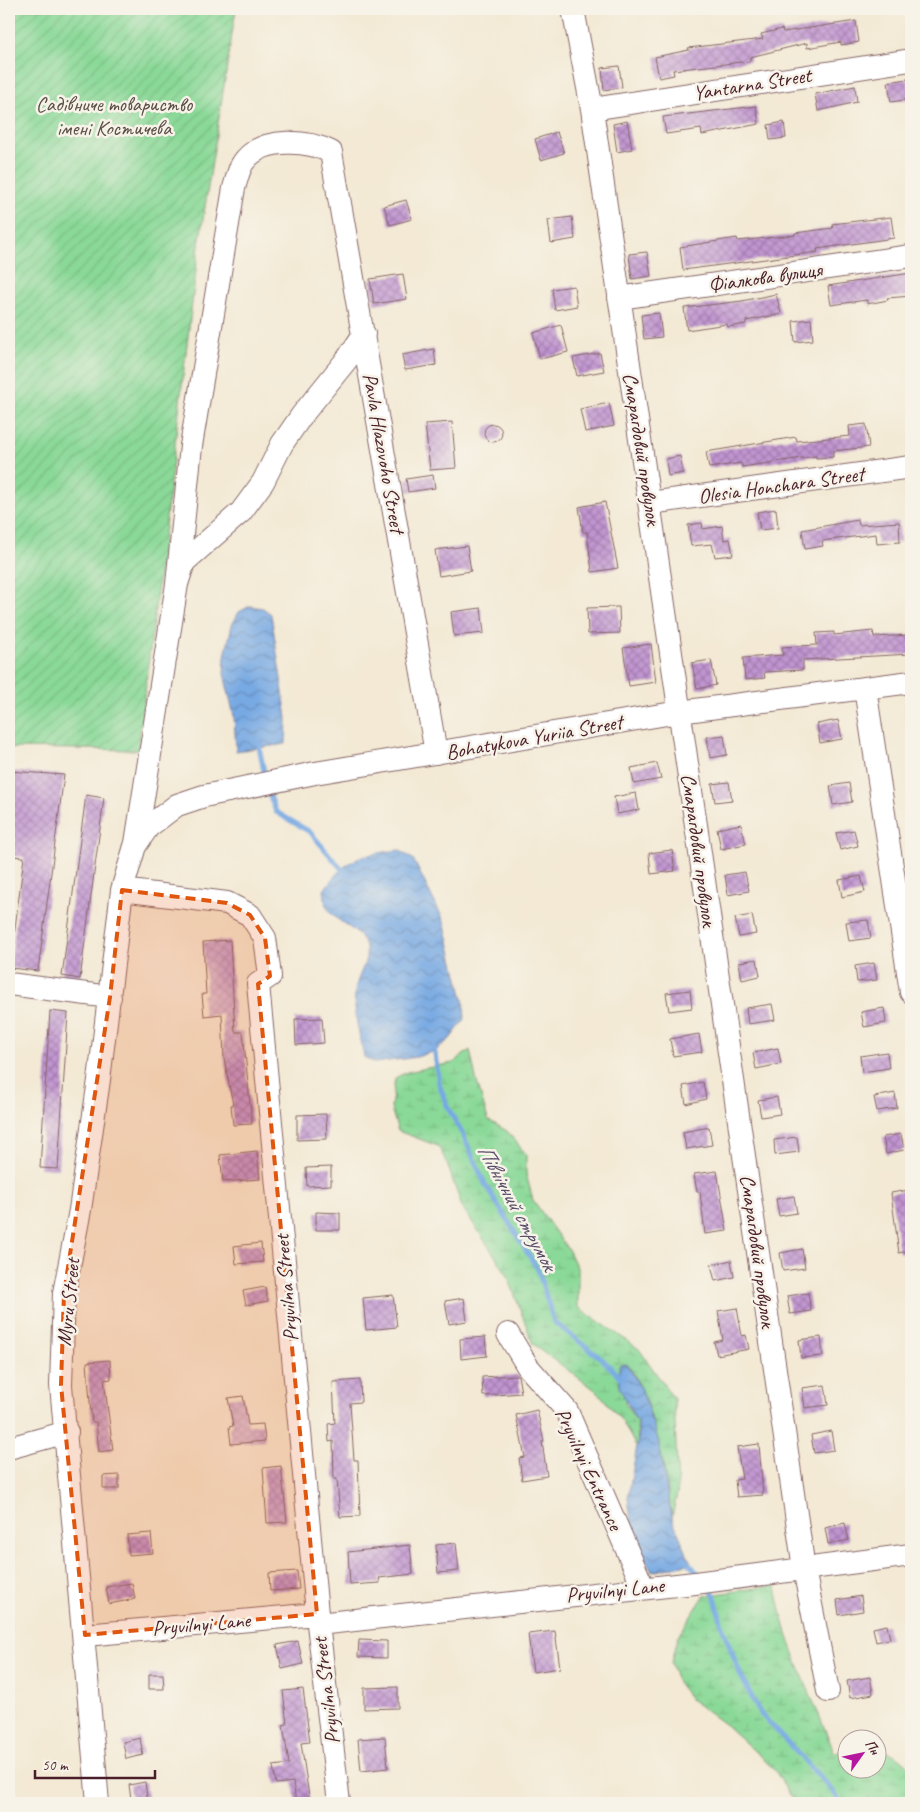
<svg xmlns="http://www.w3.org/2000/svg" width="920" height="1812" font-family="Caveat,sans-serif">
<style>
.wetland{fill:url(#wetland-marsh);stroke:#6a7c62}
.garden{fill:url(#garden-furrows);stroke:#6a7c62}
.water{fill:url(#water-waves);stroke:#606487}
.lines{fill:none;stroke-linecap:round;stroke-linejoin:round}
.stream{stroke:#77a9e3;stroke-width:5}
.building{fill:url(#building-cross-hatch)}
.minor-casing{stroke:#856666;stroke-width:24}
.minor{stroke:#fff;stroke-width:22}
.marked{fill:#e0560e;fill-opacity:0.2;stroke:#e0560e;stroke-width:4;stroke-dasharray:10 6;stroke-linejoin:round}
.labels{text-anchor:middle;stroke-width:5;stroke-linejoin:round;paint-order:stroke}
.street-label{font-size:21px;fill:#4a1f2b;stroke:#f7f3e8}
.park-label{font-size:21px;fill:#5a4e46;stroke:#f7f3e8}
.water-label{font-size:22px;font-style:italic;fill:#5a4f6b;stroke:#f7f3e8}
</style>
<defs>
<pattern id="wetland-marsh" width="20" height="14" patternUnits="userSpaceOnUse" patternTransform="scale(1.25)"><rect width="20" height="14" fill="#8ad998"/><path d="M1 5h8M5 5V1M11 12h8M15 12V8" fill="none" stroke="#79ba83"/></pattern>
<pattern id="garden-furrows" width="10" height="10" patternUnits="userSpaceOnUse" patternTransform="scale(1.25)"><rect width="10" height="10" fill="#8ad998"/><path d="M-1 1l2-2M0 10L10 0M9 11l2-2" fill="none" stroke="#79ba83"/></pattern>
<pattern id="water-waves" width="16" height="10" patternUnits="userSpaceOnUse" patternTransform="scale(1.25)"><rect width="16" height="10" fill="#77a9e3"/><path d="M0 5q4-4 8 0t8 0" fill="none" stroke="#6489b8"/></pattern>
<pattern id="building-cross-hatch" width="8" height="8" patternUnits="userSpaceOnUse" patternTransform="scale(1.25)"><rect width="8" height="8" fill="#c195d1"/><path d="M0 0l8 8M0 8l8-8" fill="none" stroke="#9f79aa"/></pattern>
</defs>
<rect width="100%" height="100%" fill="#f7f3e8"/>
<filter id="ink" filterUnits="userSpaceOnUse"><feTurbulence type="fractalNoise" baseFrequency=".02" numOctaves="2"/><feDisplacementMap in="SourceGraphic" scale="10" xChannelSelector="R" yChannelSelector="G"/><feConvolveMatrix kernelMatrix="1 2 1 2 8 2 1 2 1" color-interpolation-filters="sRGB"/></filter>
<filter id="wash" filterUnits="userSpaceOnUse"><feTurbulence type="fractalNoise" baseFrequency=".0096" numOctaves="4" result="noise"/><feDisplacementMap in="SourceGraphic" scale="20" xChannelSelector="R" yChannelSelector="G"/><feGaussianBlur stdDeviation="1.12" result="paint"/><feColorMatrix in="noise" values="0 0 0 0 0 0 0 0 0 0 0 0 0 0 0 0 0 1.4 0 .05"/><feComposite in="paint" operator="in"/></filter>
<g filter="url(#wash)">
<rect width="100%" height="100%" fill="#f3e9d4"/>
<!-- wetland -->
<path class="wetland" d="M470,1050L476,1079L488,1120L507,1131L526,1154V1174L533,1200L569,1251L578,1270V1307L639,1349L674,1399L678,1489L672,1518C664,1465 656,1411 628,1364L625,1403L637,1422L638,1450L622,1421L598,1392L533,1344L507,1274L462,1207L446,1161L438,1146L398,1131L391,1108L395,1078L407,1072L453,1063Z
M776,1585C784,1643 813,1697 834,1752H847L848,1770H878V1751C893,1751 901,1758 911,1768V1803H795L774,1769L727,1726L690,1699L677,1682L671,1662L677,1638L704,1596Z"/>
<!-- garden -->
<path class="garden" d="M9,9H236L199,245L138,750L9,748Z"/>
<!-- water -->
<path class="water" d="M250,606L263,608L271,614L287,718L286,744L236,751L234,716L224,674L225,656L232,625L239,612Z
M399,850L413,859L444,921L464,1003L465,1019L450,1039L435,1051L417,1057L375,1063L364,1057C360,1037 353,1013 355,992C356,977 369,963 366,947C361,928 333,923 326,905C325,900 325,895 324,890C347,857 361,855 399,850Z
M627,1364L642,1391L658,1439L672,1518L691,1563L652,1572L633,1534L628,1498L639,1434L637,1422L619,1387V1365Z"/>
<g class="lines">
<!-- stream -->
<path class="stream" d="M258,741L265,777
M267,788L276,812L310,832L345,873
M434,1046L439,1084L448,1108L464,1137L485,1184L538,1270L554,1322L601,1358L622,1379
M685,1559L701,1577
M709,1587L714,1594L723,1629L741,1676L760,1713L833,1791L841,1803"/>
</g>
<g id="blocks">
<!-- building -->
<path class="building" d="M856,21L859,42L841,45V42L807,48V43L750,57V61L673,70L674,75L659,78L655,57L689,50L688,48L763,39L761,34L782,29L783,32Z
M619,66L622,87L604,90L602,68Z
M908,79L911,99L891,102L888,82Z
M855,86L857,102L818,111L815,94Z
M756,106L759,124L702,135L701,129L666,134L663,117Z
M627,121L632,149L617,152L613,124Z
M784,122L786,138L770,140L768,125Z
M557,132L564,153L541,160L535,139Z
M406,200L412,219L390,225L384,206Z
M572,217L575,239L551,243L548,220Z
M891,217L894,238L817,249L818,252L683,270L680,247L737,238L738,241L795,235V233L833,228L832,224Z
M647,252L651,276L632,279L629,254Z
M911,273V296L887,298L888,300L867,304V300L831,305L828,286Z
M403,274L407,299L374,304L370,279Z
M574,286L577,306L555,310L552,289Z
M776,294L781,314L746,321V324L728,327L727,324L687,330L684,308L742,301Z
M659,313L662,337L644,339L641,315Z
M811,319L813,340L795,342L793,321Z
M561,325L568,352L540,359L533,333Z
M434,349L436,365L405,370L402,355Z
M600,353L604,371L577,376L573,358Z
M609,403L614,426L585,432L580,409Z
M452,422L456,468L430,470L425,424Z
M484 433a9 9 0 1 1 18 0a9 9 0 1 1-18 0Z
M866,424L869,447L833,451V457L816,458V456L742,467L741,463L709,468L706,452L796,437L797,441L850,436L849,426Z
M680,456L683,473L668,476L666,459Z
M433,475L435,488L408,492L406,479Z
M605,502L618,568L592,572L587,532H583L579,507Z
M776,509L778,528L760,530L757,512Z
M858,520L859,525L899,522L900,542L877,544L876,534L822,541L823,546L805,549L802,530Z
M702,523L703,529L722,526L724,540L730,539L733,555L715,557L712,544L691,546L688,525Z
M467,546L471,571L439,576L435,550Z
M619,607L620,633L588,634L587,608Z
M481,608L484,633L454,636L451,612Z
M873,631L874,637L911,635V654L803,660V670L764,672L765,678L745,680L743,658L783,655L782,647L817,645L816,633L834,632V635Z
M651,644L656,682L629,686L623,648Z
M711,660L716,685L697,689L692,663Z
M838,720L842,739L820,743L817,724Z
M724,735L727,755L710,758L707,737Z
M657,763L661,779L634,784L631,768Z
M9,771L64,775L38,971L10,968L24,857L9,856Z
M729,782L732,800L715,802L712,784Z
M849,783L852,802L833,805L830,786Z
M636,793L639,810L617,814L614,797Z
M86,795L104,798L80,979L62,976Z
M741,824L746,844L721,849L717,829Z
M854,830L858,846L840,850L836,833Z
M672,850L675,871L651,874L649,853Z
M745,872L749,891L728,895L725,875Z
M861,876L865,892L842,897L839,880Z
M752,915L756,934L739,937L735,918Z
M868,920L871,938L849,941L846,922Z
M230,940L235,1032H243L252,1124L233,1125L231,1105H233L224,1058L222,1014L204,1016L202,994H206L203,942Z
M757,959L760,976L742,980L739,962Z
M874,963L877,980L857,982L855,966Z
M690,990L692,1008L669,1011L666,993Z
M772,1004L775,1020L748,1024L746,1008Z
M884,1008L886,1023L864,1027L861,1012Z
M50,1011L68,1013L58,1169L40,1168Z
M322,1018L324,1043L296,1045L295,1019Z
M699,1034L702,1052L673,1056L670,1039Z
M778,1048L781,1064L756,1069L753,1053Z
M887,1052L889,1068L862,1072L860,1056Z
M703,1082L706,1099L686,1104L683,1086Z
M895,1093L897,1108L877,1111L874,1097Z
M777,1097L780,1114L761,1117L758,1100Z
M326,1114L327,1139L297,1140V1115Z
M709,1127L712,1145L686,1149L683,1132Z
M901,1134L904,1150L886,1154L883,1137Z
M797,1137L799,1152L775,1155L774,1140Z
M257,1151L260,1179L223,1182L220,1155Z
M331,1167V1185L307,1186L306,1168Z
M717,1171L727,1231L705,1234L700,1192H697L694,1174Z
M909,1190L911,1250L899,1253L891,1193Z
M794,1196L797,1213L779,1216L776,1199Z
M316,1212L340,1213V1230H316Z
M261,1243L263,1262L236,1264L234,1246Z
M802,1249L805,1268L783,1271L780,1253Z
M731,1260L734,1277L715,1281L711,1265Z
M265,1287L268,1301L246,1305L243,1291Z
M808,1293L811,1311L790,1314L787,1296Z
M393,1295L397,1327L366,1330L363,1298Z
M464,1298L467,1321L449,1324L445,1301Z
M737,1308L742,1336L746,1335L749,1349L717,1355L714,1342L723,1340L718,1311Z
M485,1337L487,1356L461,1359L460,1339Z
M821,1337L823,1356L801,1358L799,1340Z
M110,1360L111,1379L104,1380L113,1450L99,1452L96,1422H92L90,1402L87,1362Z
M518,1375L521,1393L483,1396L482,1377Z
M360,1380L361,1402L350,1403L354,1460H358L360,1516L340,1517L337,1479H334L333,1441L329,1442L328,1424L335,1423L333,1382Z
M825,1385L828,1405L805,1408L802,1388Z
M243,1396L248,1425L263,1424L265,1441L231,1444L229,1427L233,1426L228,1398Z
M537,1410L544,1441H542L547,1476L522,1480L519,1458L525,1457L516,1415Z
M831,1431L834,1450L814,1453L811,1435Z
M759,1444L763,1495L737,1497L735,1480L742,1479L737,1447Z
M281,1466L287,1522L267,1523L263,1468Z
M119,1475V1489H103V1476Z
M845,1523L849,1540L828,1544L825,1528Z
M151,1533L153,1553L129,1555L127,1535Z
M456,1543L459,1571L438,1573L436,1545Z
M410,1545L413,1574L379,1578L380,1583L350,1585L348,1552Z
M297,1571L299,1589L270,1591L269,1573Z
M132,1583L135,1599L109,1604L106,1587Z
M861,1596L863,1611L839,1615L837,1600Z
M887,1625L890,1639L876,1642L873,1628Z
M555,1631L560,1668L533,1672L528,1634Z
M359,1640L387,1641V1658L358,1657Z
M298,1641L303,1664L282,1669L277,1645Z
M149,1674H163L164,1689H149Z
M870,1677L873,1694L850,1698L847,1681Z
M398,1687V1708L364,1709V1688Z
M303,1689L310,1742L301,1743L310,1803H296L293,1782L276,1784L273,1766L289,1764L283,1725L287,1724L283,1691Z
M385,1737L388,1768L361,1771L358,1739Z
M140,1738L143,1755L126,1759L123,1742Z
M145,1782L147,1797L131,1799L129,1785Z"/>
</g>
</g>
<g filter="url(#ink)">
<use href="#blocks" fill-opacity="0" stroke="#856666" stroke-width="1"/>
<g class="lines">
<!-- minor casing -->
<g class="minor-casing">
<path id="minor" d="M573,9L592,109L804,1569L828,1691
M592,109L911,60
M619,298L911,256
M650,503L911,467
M177,584L191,446L234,188C237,179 239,166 246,159C265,137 307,140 331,152L436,753
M865,688L911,992
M136,843L177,584L184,562L241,512L263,482L282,444L302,415L348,358L364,334
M122,890L227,903L250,915L265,938L270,976L258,984L318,1624L339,1803
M9,984L110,997
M508,1334L528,1367L567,1411L643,1587
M9,1448L67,1432
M318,1624L695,1583L911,1555
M85,1635L317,1614
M98,1803L61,1385L64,1293L80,1210L99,1080L122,890L135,846L148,827L177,805L204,796L315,773L679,712L911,682"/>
</g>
<!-- minor -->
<use href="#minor" class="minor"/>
</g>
</g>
<!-- marked area -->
<path class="marked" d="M122,890L227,903L250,915L265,938L270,976L258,984L317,1614L85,1635L61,1385L64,1293L110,997Z"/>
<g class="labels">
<!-- street labels -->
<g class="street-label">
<text transform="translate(752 84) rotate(-9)" y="7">Yantarna Street</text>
<text transform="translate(765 277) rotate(-8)" y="7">Фіалкова вулиця</text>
<text transform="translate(642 449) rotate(81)" y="7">Смарагдовий провулок</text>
<text transform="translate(384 453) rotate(80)" y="7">Pavla Hlazovoho Street</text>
<text transform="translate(781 485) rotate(-8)" y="7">Olesia Honchara Street</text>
<text transform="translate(534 737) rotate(-10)" y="7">Bohatykova Yuriia Street</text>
<text transform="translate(699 850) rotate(82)" y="7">Смарагдовий провулок</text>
<text transform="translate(758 1251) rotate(82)" y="7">Смарагдовий провулок</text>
<text transform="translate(286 1288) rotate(-95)" y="7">Pryvilna Street</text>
<text transform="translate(68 1302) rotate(-84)" y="7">Myru Street</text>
<text transform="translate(589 1469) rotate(65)" y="7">Pryvilnyi Entrance</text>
<text transform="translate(615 1590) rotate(-6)" y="7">Pryvilnyi Lane</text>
<text transform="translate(201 1624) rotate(-5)" y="7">Pryvilnyi Lane</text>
<text transform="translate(326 1691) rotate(-97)" y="7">Pryvilna Street</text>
</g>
<!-- park labels -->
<g class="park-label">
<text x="114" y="111">Садівниче товариство<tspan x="114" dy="24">імені Костичева</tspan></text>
</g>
<!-- water labels -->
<g class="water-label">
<text transform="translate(518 1207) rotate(61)" y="8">Північний струмок</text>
</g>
</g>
<!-- margin -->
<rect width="920" height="1812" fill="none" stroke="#f7f3e8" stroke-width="30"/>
<!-- north arrow -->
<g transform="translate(862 1754) rotate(57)"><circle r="24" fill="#f7f3e8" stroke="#b29e9c"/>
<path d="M0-4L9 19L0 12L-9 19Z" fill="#b5179e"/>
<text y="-8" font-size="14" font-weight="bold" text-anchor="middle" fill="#4a1f2b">Пн</text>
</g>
<!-- scale -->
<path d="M35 1770v8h120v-8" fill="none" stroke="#4a1f2b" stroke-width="2.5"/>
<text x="42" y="1770" font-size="15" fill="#4a1f2b" stroke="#f7f3e8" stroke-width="4" paint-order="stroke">50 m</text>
</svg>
